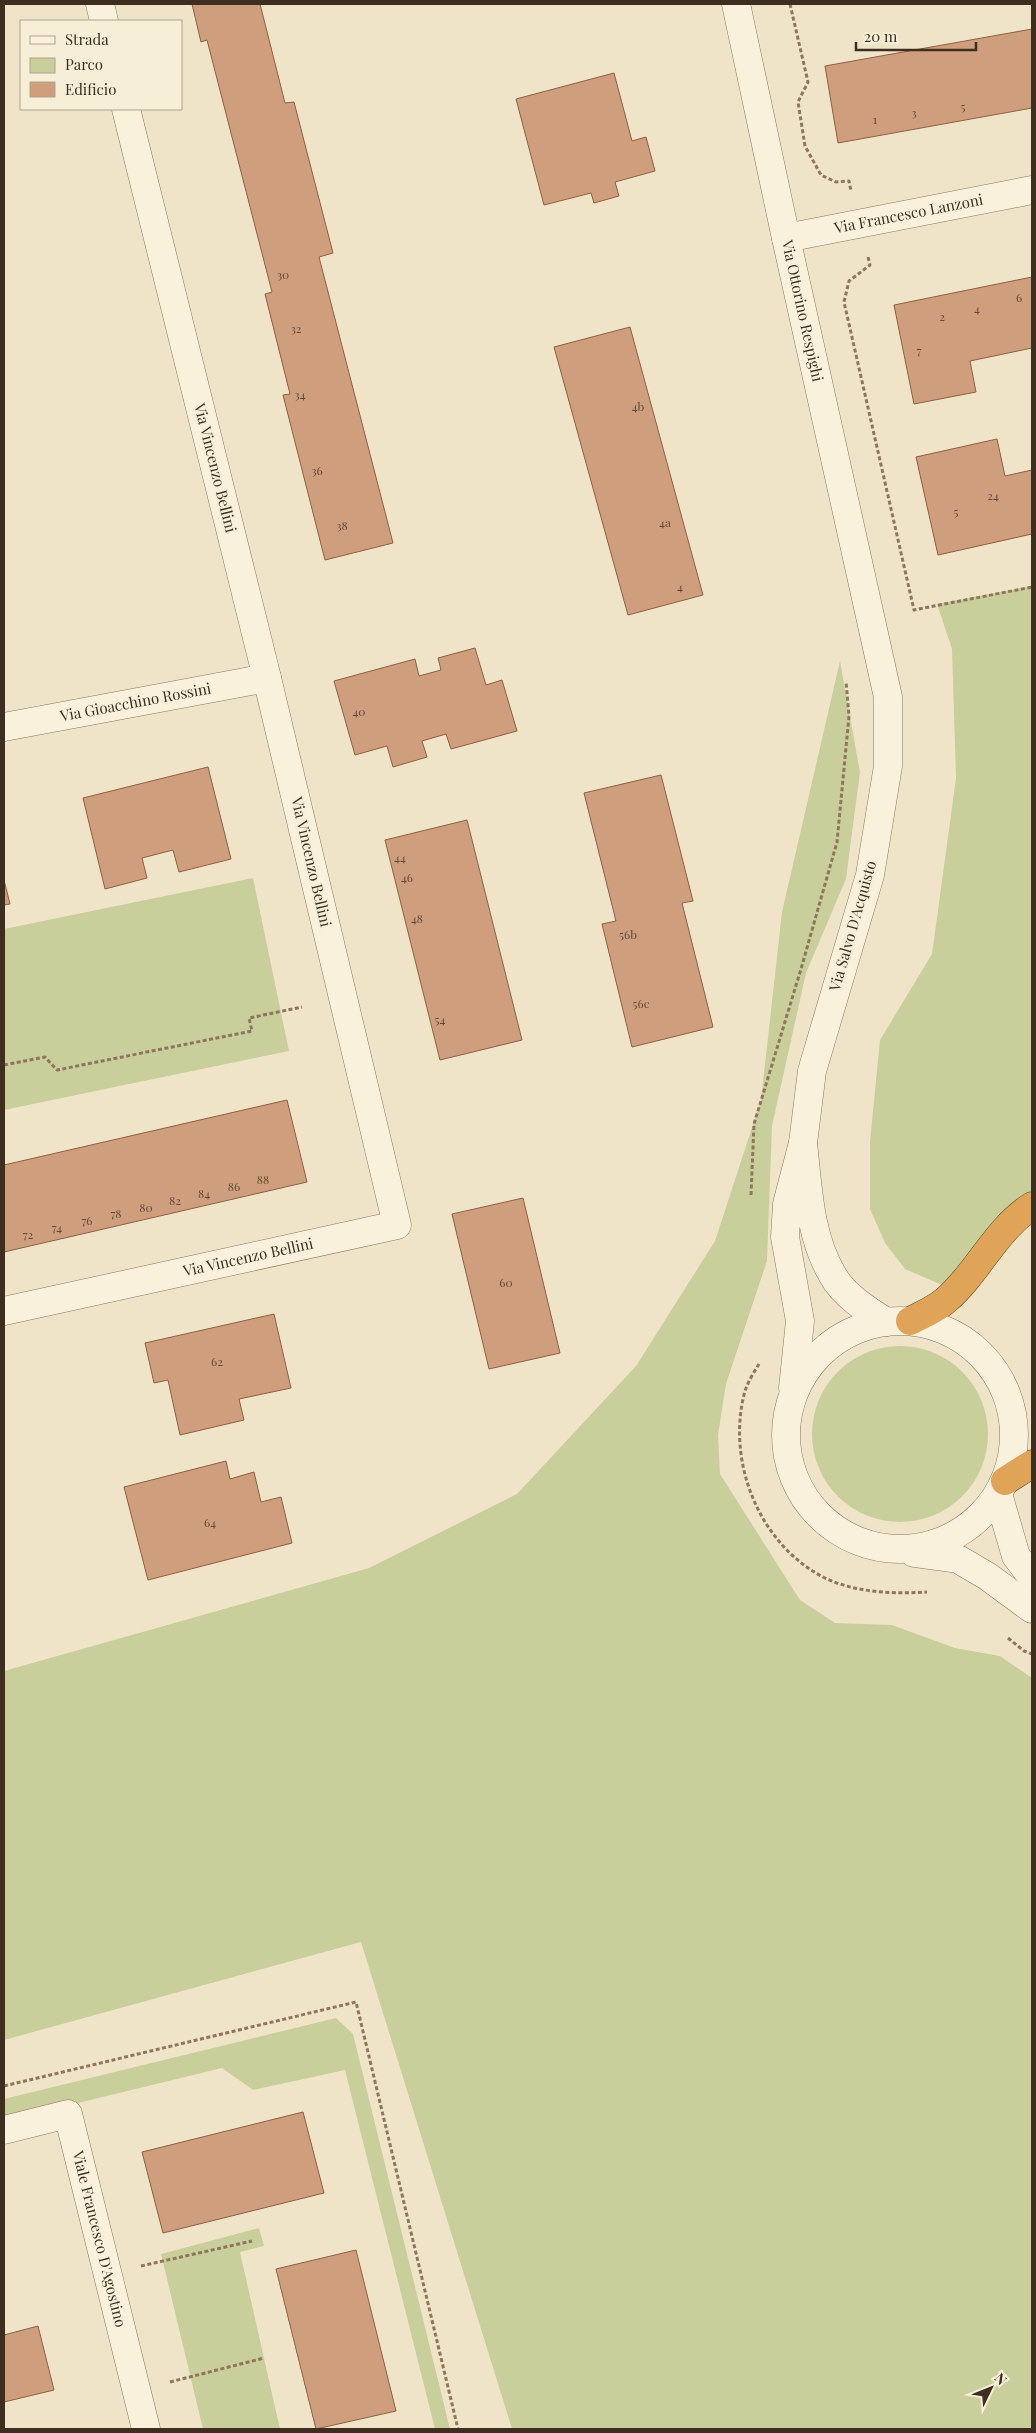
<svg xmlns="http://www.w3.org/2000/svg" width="1036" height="2433" font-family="'Playfair Display',serif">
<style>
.green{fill:#c9cf9b}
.building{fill:#cf9f7d;stroke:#8d5f41}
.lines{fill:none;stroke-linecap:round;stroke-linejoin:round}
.minor-casing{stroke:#8d765c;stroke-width:29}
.highway-casing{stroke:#5b4430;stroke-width:29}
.path{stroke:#8d765c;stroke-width:3;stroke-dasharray:4 2.5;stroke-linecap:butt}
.minor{stroke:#faf1dc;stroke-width:28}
.highway{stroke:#e0a458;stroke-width:28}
.labels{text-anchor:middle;stroke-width:4;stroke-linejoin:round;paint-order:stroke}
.number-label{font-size:12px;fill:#624a37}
.street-label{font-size:15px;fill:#3d2e20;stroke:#f7eed8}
</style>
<rect width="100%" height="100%" fill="#f0e4c8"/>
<!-- green -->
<path class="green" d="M1032,586V1209L956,1291L905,1269L885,1243L870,1209V1142L880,1040L932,954L956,778L952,649L937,604Z
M840,661L860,772L846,879L806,973L772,1126L767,1261L726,1384L718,1435L720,1474L800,1600L835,1623L892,1625L955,1648L1000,1656L1032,1678V2429H512L361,1942L4,2040V1671L369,1568L517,1494L636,1366L715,1241L761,1100L782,912Z
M253,878L289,1051L4,1110V929Z
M812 1434a88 88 0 1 1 176 0a88 88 0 1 1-176 0Z
M336,2018L353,2034L450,2429H435L345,2070L253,2090L222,2068L4,2121V2099Z
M259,2228L264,2246L240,2252L280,2429H203L161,2254Z"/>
<!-- building -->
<path class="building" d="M192,4H260L285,103L294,102L333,253L319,257L393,543L325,560L283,395L290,394L265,294L272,292L207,40L201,42Z
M1032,29V108L838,143L825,66Z
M614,73L632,141L646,137L655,171L615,182L619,196L594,203L591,193L544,205L516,99Z
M1032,277V348L970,361L976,392L914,404L894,305Z
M630,327L703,595L628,615L554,347Z
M997,439L1005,476L1032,470V534L938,555L916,457Z
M475,648L486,685L502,680L517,731L451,749L446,734L422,741L427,757L393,767L387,746L355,755L334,681L415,659L419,676L441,670L438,658Z
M208,767L231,859L179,872L173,850L142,858L147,878L105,889L83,798Z
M661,775L693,901L682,903L713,1027L632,1047L602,924L616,921L584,793Z
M467,820L522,1040L440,1060L385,840Z
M4,880L10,904L4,905Z
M287,1100L307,1182L4,1252V1165Z
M523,1198L560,1353L489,1369L452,1214Z
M274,1314L291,1388L239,1399L244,1420L180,1435L168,1380L154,1383L145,1343Z
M226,1461L230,1479L254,1472L261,1502L281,1497L292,1543L148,1580L124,1487Z
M303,2112L324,2193L163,2233L142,2152Z
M356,2250L396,2411L316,2429L276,2269Z
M38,2326L54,2390L4,2402V2335Z"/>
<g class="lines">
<!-- minor casing -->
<g class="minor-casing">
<g id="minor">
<path d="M100,4L104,21"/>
<path id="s1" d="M736,4L786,238L888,697V766L870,875L812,1071L803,1143"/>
<path id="s2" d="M786,238L1032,190"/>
<path id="s3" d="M4,727L267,678"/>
<path id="s4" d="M4,1311L397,1225L267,678L126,109"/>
<circle cx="900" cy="1435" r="114"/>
<path d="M793,1388L800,1321L785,1237L787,1204L803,1143C808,1186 809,1235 832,1274C843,1295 867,1310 886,1322"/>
<path d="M998,1494L1016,1556L1032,1577"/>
<path d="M914,1553L958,1559L987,1576L1032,1609"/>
<path id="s5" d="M4,2130L68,2114L146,2429"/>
</g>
</g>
<!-- highway casing -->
<g class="highway-casing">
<path id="highway" d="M910,1321C922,1315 936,1309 946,1300C978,1273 994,1231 1032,1206
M1005,1481L1032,1464"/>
</g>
<!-- path -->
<path class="path" d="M790,4L808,82L798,102L805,146L821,175L836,182L849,181L851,191
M868,257L870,265L849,281L844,302L914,610L1032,587
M4,1065L45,1057L57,1070L252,1031L249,1018L302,1007
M751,1195L754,1124L801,969L837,842L849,716L846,681
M759,1364C754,1372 748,1382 745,1391C726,1460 758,1543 823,1577C855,1593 893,1594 927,1592
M1008,1638L1024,1651L1032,1654
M4,2086L356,2002L458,2429
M141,2266L252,2241
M170,2382L264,2358"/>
<!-- minor -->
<use href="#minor" class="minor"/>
<!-- highway -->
<use href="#highway" class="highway"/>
</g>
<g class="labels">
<!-- number labels -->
<g class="number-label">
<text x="963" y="111">5</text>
<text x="914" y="117">3</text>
<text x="875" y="124">1</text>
<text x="283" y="279">30</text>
<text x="1019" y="302">6</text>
<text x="977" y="313">4</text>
<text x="942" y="321">2</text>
<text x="296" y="333">32</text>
<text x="919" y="355">7</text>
<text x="300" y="399">34</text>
<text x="638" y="411">4b</text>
<text x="317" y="475">36</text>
<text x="993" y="500">24</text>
<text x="956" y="516">5</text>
<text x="665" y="527">4a</text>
<text x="342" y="530">38</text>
<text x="680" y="591">4</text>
<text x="359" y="716">40</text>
<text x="400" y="862">44</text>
<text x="407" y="882">46</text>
<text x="417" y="923">48</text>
<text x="628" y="939">56b</text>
<text x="641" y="1008">56c</text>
<text x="440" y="1024">54</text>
<text x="263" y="1184">88</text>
<text x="234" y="1191">86</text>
<text x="204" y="1198">84</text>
<text x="175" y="1205">82</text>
<text x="146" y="1212">80</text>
<text x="116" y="1218">78</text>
<text x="87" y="1225">76</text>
<text x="57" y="1232">74</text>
<text x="28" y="1239">72</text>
<text x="506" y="1287">60</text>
<text x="217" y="1366">62</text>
<text x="210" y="1527">64</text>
</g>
<!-- street labels -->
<g class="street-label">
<text dy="5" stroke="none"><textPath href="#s2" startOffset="125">Via Francesco Lanzoni</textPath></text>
<text dy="5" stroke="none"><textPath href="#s1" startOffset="314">Via Ottorino Respighi</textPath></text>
<text transform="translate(215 468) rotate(76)" y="5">Via Vincenzo Bellini</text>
<text dy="5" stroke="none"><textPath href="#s3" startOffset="134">Via Gioacchino Rossini</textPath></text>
<text transform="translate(311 862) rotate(77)" y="5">Via Vincenzo Bellini</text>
<text transform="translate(853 926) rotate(-74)" y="5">Via Salvo D'Acquisto</text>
<text dy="5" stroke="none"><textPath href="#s4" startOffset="250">Via Vincenzo Bellini</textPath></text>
<text dy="5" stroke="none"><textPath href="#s5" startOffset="195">Viale Francesco D'Agostino</textPath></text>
</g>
</g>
<!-- border -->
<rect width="1036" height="2433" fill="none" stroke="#3d2e20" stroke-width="10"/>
<!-- legend -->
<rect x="20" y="20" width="162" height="90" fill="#f7eed8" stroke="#ada18e"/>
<rect x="30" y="36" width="25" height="8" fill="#faf1dc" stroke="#ada18e"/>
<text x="65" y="45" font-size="15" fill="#3d2e20">Strada</text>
<rect x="30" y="58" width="25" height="15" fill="#c9cf9b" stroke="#ada18e"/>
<text x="65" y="70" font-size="15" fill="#3d2e20">Parco</text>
<rect x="30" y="82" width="25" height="15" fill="#cf9f7d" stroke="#ada18e"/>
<text x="65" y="95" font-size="15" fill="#3d2e20">Edificio</text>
<!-- north arrow -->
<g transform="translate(991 2388) rotate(47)" stroke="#f7eed8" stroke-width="4" paint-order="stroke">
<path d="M0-4L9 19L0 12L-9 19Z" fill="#3d2e20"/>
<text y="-8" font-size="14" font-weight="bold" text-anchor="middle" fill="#3d2e20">N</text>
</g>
<!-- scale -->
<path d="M856 42v8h120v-8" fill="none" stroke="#3d2e20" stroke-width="2.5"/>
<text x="864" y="42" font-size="15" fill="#3d2e20" stroke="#f7eed8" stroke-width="4" paint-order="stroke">20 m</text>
</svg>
